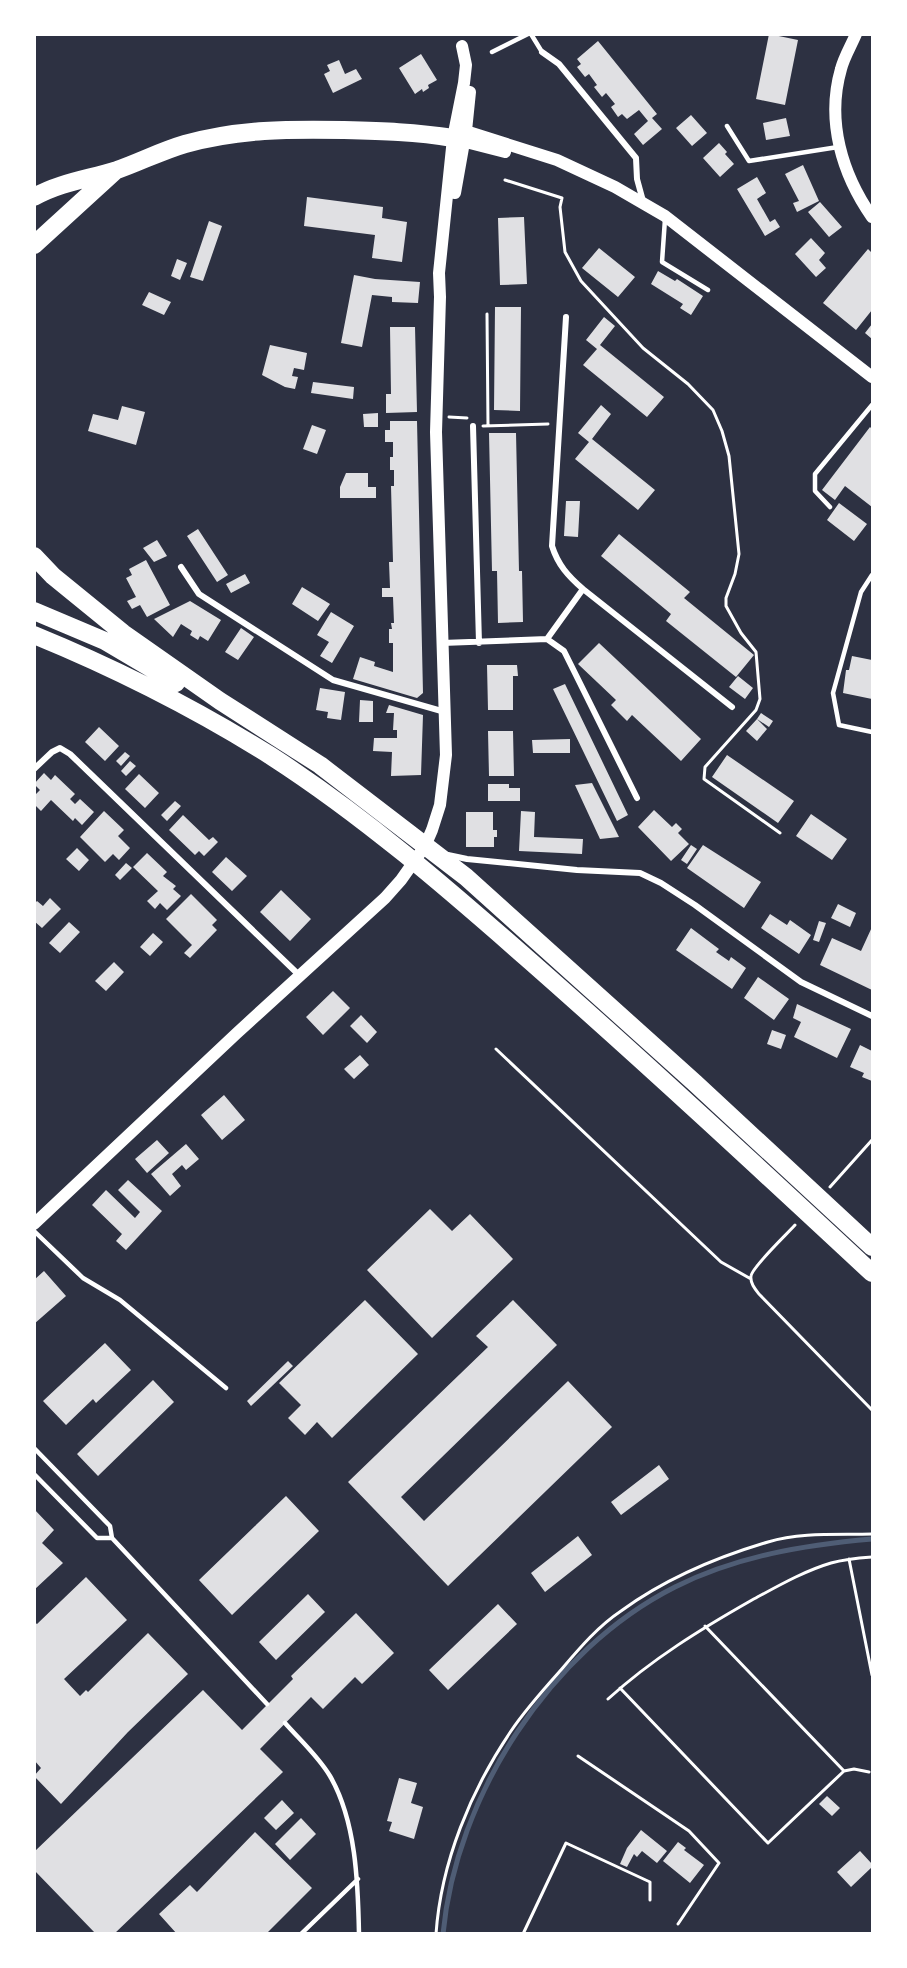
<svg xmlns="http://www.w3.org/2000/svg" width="907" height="1968" font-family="'DejaVu Sans',sans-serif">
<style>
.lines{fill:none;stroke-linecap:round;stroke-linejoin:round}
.stream{stroke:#4f5d75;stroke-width:5}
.building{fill:#e0e0e3}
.path{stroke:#fff;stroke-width:3}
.service{stroke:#fff;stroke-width:4.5}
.minor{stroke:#fff;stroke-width:6}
.secondary{stroke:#fff;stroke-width:12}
.motorway{stroke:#fff;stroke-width:18}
</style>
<rect width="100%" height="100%" fill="#2d3142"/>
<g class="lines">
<!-- stream -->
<path class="stream" d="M443,1934C456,1796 550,1650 675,1587C737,1556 804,1545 872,1539"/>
</g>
<!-- building -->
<path class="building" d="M769,34L798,40L785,105L756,99Z
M598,41L657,114L652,118L662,129L643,145L634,134L648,121L639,110L627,119L622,114L618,117L611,107L615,104L606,93L602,97L594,87L597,85L589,74L585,77L577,67L581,64L577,59Z
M421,54L437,80L428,85L429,88L423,92L422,89L415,94L399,68Z
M339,60L345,74L356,69L362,79L333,93L324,74L330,71L327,65Z
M691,115L707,133L692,146L676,128Z
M786,118L790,136L766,140L763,123Z
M719,143L727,152L725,154L734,164L720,177L703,158Z
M803,165L819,201L797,212L793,203L799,201L785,174Z
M757,177L766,193L757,199L770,222L775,219L780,227L765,236L737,189Z
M307,197L383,207L382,218L407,222L402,262L372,258L375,235L304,226Z
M820,202L842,227L829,237L808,212Z
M524,217L527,284L500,285L498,218Z
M209,221L222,226L203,281L190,277Z
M811,238L825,253L819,260L826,268L816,277L795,254Z
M599,248L635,277L618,297L582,268Z
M868,249L872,253V310L856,330L823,303Z
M177,259L187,263L180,280L171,276Z
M658,271L675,281L677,279L703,296L691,315L680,308L683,304L651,284Z
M354,275L375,279L420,282L418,303L392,302V297L372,295L362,347L341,343Z
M149,292L171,302L164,315L142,305Z
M495,307H521L520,411L494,410Z
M604,317L615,326L600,345L664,397L647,417L583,365L597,349L586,340Z
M872,324V339L865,333Z
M390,327H415L417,412L386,413V394H391Z
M270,345L307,353L304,370L294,368L292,376L298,377L295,389L285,387L262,375Z
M313,382L354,387L353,399L311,393Z
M601,405L611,414L592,439L655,490L638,510L575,459L589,442L578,433Z
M122,406L145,412L136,445L88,431L93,414L118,420Z
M378,413V427H364L363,414Z
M390,421H417L423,693L417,698L353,679L360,657L375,662L374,666L393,672V643H389V629H392L391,623H394L393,597H382V588H390L389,562H393L391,486H394V470H390V457H393V442H385V430H390Z
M312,425L326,430L317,454L303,449Z
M870,427L872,429V507L845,486L835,500L822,490Z
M489,433H516L519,571H522L523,622L498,623L497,571H492Z
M346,473H368V487H376V498H340V487Z
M566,501H580L578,537L564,536Z
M839,503L867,524L854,541L827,520Z
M198,529L228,575L217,582L187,536Z
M619,534L690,592L684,598L754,655L736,677L666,621L671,614L601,556Z
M157,540L167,556L154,562L143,548Z
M146,560L170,605L147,617L140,605L132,609L127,601L136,597L126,578L132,575L129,569Z
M245,574L250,583L231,593L226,584Z
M302,587L330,604L318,621L292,604Z
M190,601L221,620L208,641L200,636L198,640L190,635L192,631L181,624L173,637L154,619Z
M331,612L354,626L332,663L320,656L329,642L317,635Z
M241,628L254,637L238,660L225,652Z
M599,643L701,739L681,761L632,715L627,721L611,705L616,700L578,664Z
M852,656L872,660V699L843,693L846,670H849Z
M487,665H517L518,676H513V710H488Z
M738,676L753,688L745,699L729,687Z
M565,684L628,815L617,821L553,689Z
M320,688L345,692L341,720L327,718L328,712L316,710Z
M360,700L373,701V722H359Z
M389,705L423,715L421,775L391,776L392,752L373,751L374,738H397V730H393L394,713H386Z
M761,713L773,721L769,727L757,719Z
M757,719L767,729L757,741L746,731Z
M99,727L119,746L105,761L85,742Z
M488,731H513L514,776H489Z
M570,739V753H533L532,740Z
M125,752L130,756L121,766L116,761Z
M727,755L794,801L778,823L712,777Z
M130,761L136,766L126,776L121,771Z
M44,773L51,780L55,775L75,794L70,799L75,804L80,799L94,812L82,825L75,818L73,821L51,800L41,811L34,804V796L40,790L34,784Z
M139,774L159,793L145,808L125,789Z
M592,783L619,837L600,839L575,785Z
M488,784H509V788H520V801H488Z
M175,801L181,806L167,821L161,815Z
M654,810L672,827L676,823L682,829L678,833L689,844L671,861L638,827Z
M104,811L124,830L118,836L130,848L119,860L113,854L105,862L80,837Z
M521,811L535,812L534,837L583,839L582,854L519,851Z
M466,812H493V830H497V837H494V847H466Z
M811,814L847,839L832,860L796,836Z
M183,815L209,840L213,837L218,842L204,856L199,851L195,855L169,830Z
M691,845L697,849L687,864L681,860Z
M703,845L761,882L744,908L687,868Z
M77,848L89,860L79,871L66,859Z
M147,853L167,872L163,876L176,886L173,889L181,896L167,910L160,903L155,909L147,901L158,891L133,867Z
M226,857L247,876L232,891L212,872Z
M126,863L132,868L120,880L115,875Z
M281,890L311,919L290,941L260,912Z
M191,894L217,920L212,925L217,930L190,958L184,953L192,945L166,919Z
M50,898L61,909L42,928L34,921V904L37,901L43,906Z
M838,904L856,913L850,927L831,918Z
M770,914L787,925L790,920L811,935L799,954L761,928Z
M819,921L826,923L819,942L813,940Z
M69,922L80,932L60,953L49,943Z
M872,927V990L820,965L832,938L861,951Z
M691,928L719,949L716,952L729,961L731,957L746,968L732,989L676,950Z
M153,933L163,942L150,956L140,947Z
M114,962L124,972L106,991L95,981Z
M758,977L789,999L774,1020L744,998Z
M333,991L350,1008L323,1035L306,1017Z
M797,1004L851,1029L837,1058L794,1037L801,1022L793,1018Z
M361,1015L377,1032L367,1043L350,1026Z
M772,1030L786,1035L781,1049L767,1044Z
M860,1045L872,1051V1081L862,1077L864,1073L850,1067Z
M360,1055L369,1065L354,1079L344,1069Z
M224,1095L245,1120L222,1140L201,1115Z
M157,1140L169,1153L147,1173L135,1159Z
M186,1144L199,1159L186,1170L182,1165L172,1174L181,1186L170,1196L151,1174Z
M128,1180L162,1211L126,1250L116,1241L122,1234L92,1205L106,1190L135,1218L140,1212L118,1190Z
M430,1209L452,1231L470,1214L513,1259L432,1338L367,1270Z
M44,1271L66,1296L34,1324V1280Z
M365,1300L418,1354L332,1438L317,1422L305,1435L288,1418L301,1405L279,1383Z
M513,1300L557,1345L401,1497L424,1521L568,1381L612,1427L448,1586L348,1482L488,1347L476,1336Z
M105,1343L131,1370L96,1403L93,1399L66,1425L43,1401Z
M288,1361L293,1366L251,1406L247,1401Z
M153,1380L174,1402L98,1476L77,1454Z
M659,1465L669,1479L621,1515L611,1502Z
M286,1496L319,1531L232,1615L199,1580Z
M34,1509L54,1530L42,1543L63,1563L34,1590Z
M578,1536L592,1555L545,1592L531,1573Z
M86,1577L127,1620L64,1679L80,1696L86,1690L88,1692L148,1633L188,1674L128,1732L61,1804L34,1776L41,1768L34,1760V1622L37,1624Z
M308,1594L325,1612L276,1660L259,1642Z
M498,1604L517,1624L448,1690L429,1670Z
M356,1613L394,1653L362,1684L355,1677L323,1709L311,1697L260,1749L283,1772L114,1934H96L34,1870V1852L203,1690L242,1730L293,1679L291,1676Z
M399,1778L417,1783L411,1803L423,1807L414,1839L389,1831L392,1822L387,1821Z
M827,1796L840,1808L832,1816L819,1804Z
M282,1800L294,1813L276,1830L264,1818Z
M301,1818L316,1834L290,1860L275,1844Z
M641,1830L667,1851L657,1863L642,1851L637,1857L634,1854L627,1867L620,1864L627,1848Z
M255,1832L312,1888L266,1934H177L159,1914L190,1885L197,1892Z
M678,1842L686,1848L684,1850L704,1865L690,1883L663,1861Z
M860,1851L872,1864V1867L851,1887L837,1872Z"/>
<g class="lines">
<!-- path -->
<path class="path" d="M505,180L562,198L560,207L565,252L581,281L643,348L688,384L713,410L722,431L729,456L739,554L735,574L726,598V606L741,633L756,652L760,699L756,710L705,767L704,779L780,833
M487,314L488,426
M449,417L467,418
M483,426L548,424
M496,1049L721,1262L751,1279
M830,1187L872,1140
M795,1225C787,1234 752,1267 751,1276C750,1283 755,1289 759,1294L872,1410
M849,1559L872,1675
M705,1626L844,1771
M620,1688L768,1843L844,1771L854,1769L869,1772
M608,1699C652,1659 701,1629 752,1600C778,1586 804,1571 831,1563C845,1559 858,1558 872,1557
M578,1756L689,1831L719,1863L678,1924
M436,1934C441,1862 471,1790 511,1731C525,1710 543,1690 560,1671C578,1650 597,1627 621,1611C665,1579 717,1557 768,1542C801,1532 839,1535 872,1534
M523,1934L566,1843L650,1882V1900"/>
<!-- service -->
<path class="service" d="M531,34L542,52
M492,52L528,34
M727,126L749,161L838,147
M665,219L662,262L708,290
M830,507L815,491V474L872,405
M872,575L861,592L833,693L839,725L872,732
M34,1231L83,1278L120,1300L226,1388
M34,1448L110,1526L112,1538L267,1704
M34,1474L97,1538H112
M285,1723C300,1740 318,1756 330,1776C356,1821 358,1882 359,1934
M301,1934L358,1879"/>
<!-- minor -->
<path class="minor" d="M542,52L559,64L636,158L637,179L643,201
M473,426L479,643
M181,567L199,594L333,680L445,712
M583,589L732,707
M547,639L583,589C568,576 558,565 552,546L566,317
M442,643L547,639L564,651L637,798
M34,769L52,752L60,748L70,754L299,975
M448,855L467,859L577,870L640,873L661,883L695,905L801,982L872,1016"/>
<!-- secondary -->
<path class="secondary" d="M856,34C851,46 844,57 841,69C826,121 842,174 872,217
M456,128L557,160L615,187L665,216L872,377
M458,140L505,152
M455,193L466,131L470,92
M34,1224L237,1033L385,898L401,880L425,846L432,830L440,805L446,755L436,432L440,297L439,273L453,138L464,83L466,65L462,46"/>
<!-- motorway -->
<path class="motorway" d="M34,197C61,182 89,179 117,170C140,162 161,151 185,144C239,129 289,129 344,130C381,131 416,132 453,138
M34,245L115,171
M34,556L53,576L123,633L220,701L320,765L466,877L695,1083L872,1247
M34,611L105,641L176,683
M34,635C117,669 196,709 271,756C364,816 447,888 530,961C646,1063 759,1168 872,1273"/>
</g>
<!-- border -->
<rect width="907" height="1968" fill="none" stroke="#ffffff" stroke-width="72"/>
</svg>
